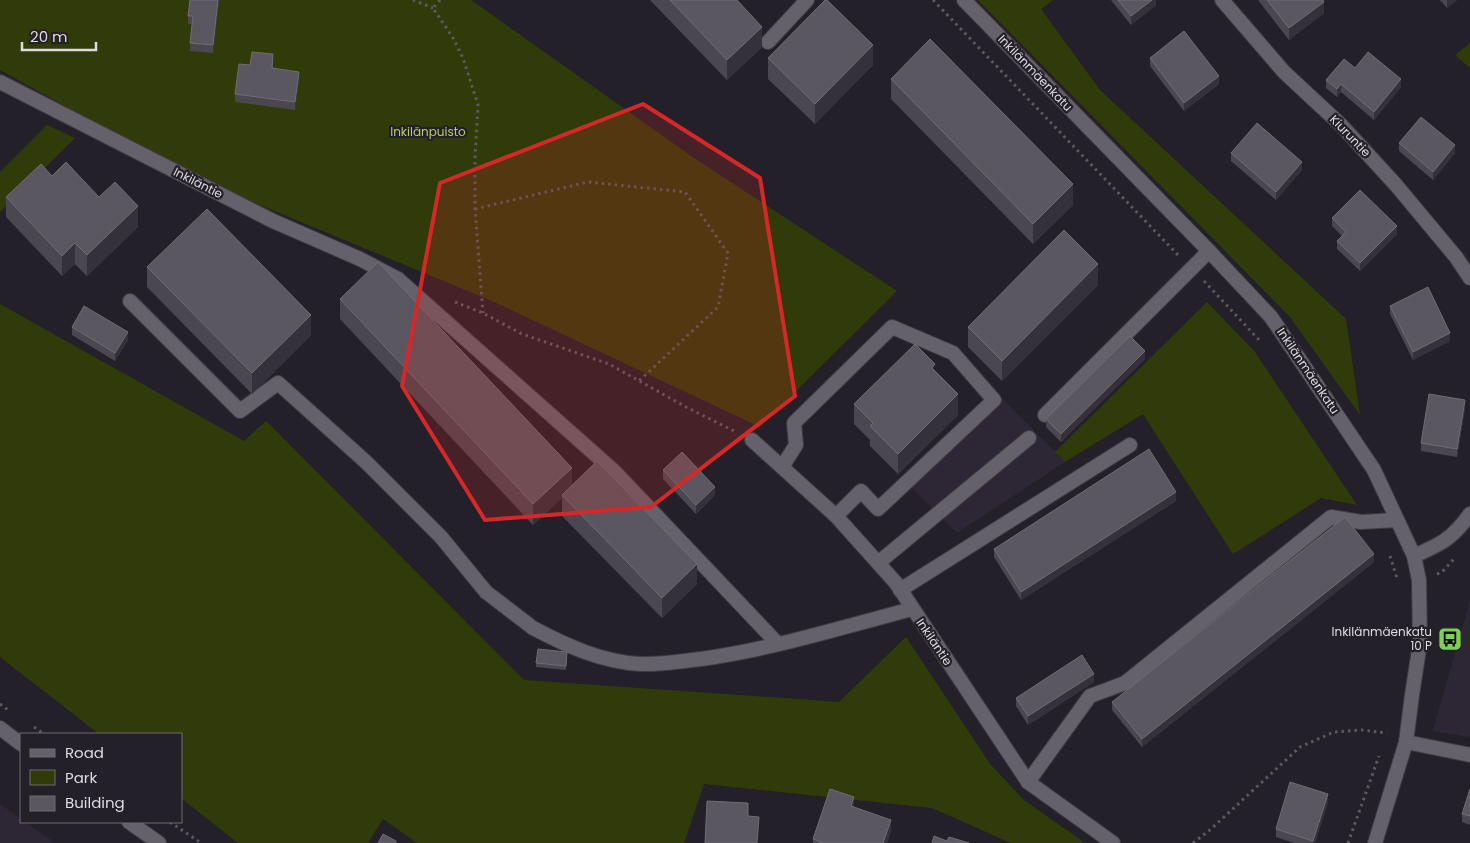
<svg xmlns="http://www.w3.org/2000/svg" width="1470" height="843" font-family="Poppins,sans-serif">
<style>
.built{fill:#2d2735}
.green{fill:#313b0a}
.lines{fill:none;stroke-linecap:round;stroke-linejoin:round}
.service-casing{stroke:#3f3c44;stroke-width:16}
.minor-casing{stroke:#3f3c44;stroke-width:16}
.tertiary-casing{stroke:#3f3c44;stroke-width:16}
.secondary-casing{stroke:#3f3c44;stroke-width:16}
.path{stroke:#5d5961;stroke-width:3;stroke-dasharray:2.5 4;stroke-linecap:butt}
.service{stroke:#65616b;stroke-width:14}
.minor{stroke:#65616b;stroke-width:14}
.tertiary{stroke:#65616b;stroke-width:14}
.secondary{stroke:#65616b;stroke-width:14}
.wall{fill:#4b4751}
.shaded-wall{fill:#35313a}
.building{fill:#5b5760;stroke:#6f6c74}
.marked{fill:#d62828;fill-opacity:0.2;stroke:#d62828;stroke-width:4;stroke-linejoin:round}
.labels{text-anchor:middle;stroke-width:4.5;stroke-linejoin:round;paint-order:stroke}
.street-label{font-size:12px;fill:#dedbe1;stroke:#242029}
.park-label{font-size:12px;fill:#b6cd66;stroke:#242029}
.poi-label{font-size:12px;fill:#dedbe1;stroke:#242029;text-anchor:end}
</style>
<rect width="100%" height="100%" fill="#242029"/>
<!-- built -->
<path class="built" d="M1002,398L1065,462L957,533L911,487Z
M1470,600V737L1433,731Z
M0,804L21,819V822H25L55,843H0Z"/>
<!-- green -->
<path class="green" d="M0,0H471L694,158L897,291L760,427L492,301L197,179L0,70Z
M978,0H1053L1041,9L1100,90L1346,319L1360,415L1290,317Z
M1470,43V68L1455,55Z
M47,125L75,138L0,212V172Z
M1207,302L1255,352L1357,505L1321,498L1233,554L1143,414L1065,462L1055,452Z
M0,304L244,441L266,421L524,680L839,702L906,637L990,764L1024,800L1085,843H1011L932,808L704,784L684,843H417L383,819L368,843H238L181,798V734H99L0,657Z"/>
<g class="lines">
<!-- service casing -->
<g class="service-casing">
<path id="service" d="M768,42L807,0
M398,279L615,472L778,644
M130,301L240,411L278,383L366,462L441,537L486,592L533,628
M1045,415L1209,251
M752,440L836,516L896,583
M782,467L796,445L794,423L892,327L953,353L994,400L878,509L861,491L836,516
M878,563L1029,438
M900,590L1130,445
M1028,782L1090,696L1125,683L1331,517L1361,522L1397,520"/>
</g>
<!-- minor casing -->
<g class="minor-casing">
<path id="minor" d="M1222,0L1284,72L1341,125L1396,185L1456,257L1470,278
M0,82L273,221L360,259L398,279
M1414,556C1441,544 1452,539 1470,514
M896,583L1028,782L1113,843
M533,628C567,646 602,662 640,664C660,665 682,661 701,659C773,649 843,627 912,609
M1406,742L1470,755"/>
</g>
<!-- tertiary casing -->
<g class="tertiary-casing">
<path id="tertiary" d="M964,0L1209,251L1271,317L1374,470L1414,556L1419,580L1420,643L1412,695L1406,742L1375,843"/>
</g>
<!-- secondary casing -->
<g class="secondary-casing">
<path id="secondary" d="M0,728L21,744
M129,822L159,843"/>
</g>
<!-- path -->
<path class="path" d="M413,0L433,8
M440,0L433,8L453,38L463,58L478,105L475,158V209L483,313
M933,0L1178,255
M475,209L588,182L685,192L728,253L718,307L639,381
M1204,281L1261,342
M455,302L483,313L522,334L609,364L686,407L736,432
M1390,556L1397,578
M1437,574L1442,572L1454,559
M0,704L8,710
M34,727L44,734
M170,822L201,843
M1193,843L1211,829L1300,747L1334,732L1362,730L1387,733
M1348,843L1379,756"/>
<!-- service -->
<use href="#service" class="service"/>
<!-- minor -->
<use href="#minor" class="minor"/>
<!-- tertiary -->
<use href="#tertiary" class="tertiary"/>
<!-- secondary -->
<use href="#secondary" class="secondary"/>
</g>
<!-- wall -->
<path class="wall" d="M219,0L213,53L190,51L192,24H188V16Z
M650,0H737L762,47L727,80Z
M1111,0H1156V5L1131,25Z
M1258,0H1323L1324,13L1289,40Z
M1440,0H1457L1447,8Z
M768,58L873,65L815,124L768,79Z
M1150,58L1219,84L1184,111L1150,66Z
M273,63V68L299,80L295,110L235,102V94L250,65Z
M1355,68L1401,87L1374,120L1341,92L1337,97L1326,88V80Z
M891,79L1073,205L1033,244L891,99Z
M1399,143L1455,153L1433,180L1399,151Z
M1231,153L1302,170L1276,200L1231,161Z
M52,176L99,197L138,227L87,276L75,264L62,276L6,217V197Z
M1332,218L1397,234L1360,271L1337,249V241L1342,236L1332,226Z
M147,267L311,335L252,394L147,287Z
M1098,285L1002,381L968,347V327Z
M340,299L572,485L697,584L662,618L562,516V498L533,525L340,319Z
M1390,306L1450,341L1413,360L1390,314Z
M72,327L128,340L115,361L72,335Z
M1145,359L1061,442L1046,427V419Z
M854,404L958,415L898,474L870,446V440L854,424Z
M1465,408L1457,457L1421,451V443Z
M663,470L715,495L696,514L663,479Z
M1176,501L1021,600L994,557V549Z
M1374,562L1142,747L1112,710V702Z
M567,656L566,670L536,667V663Z
M1094,682L1028,725L1016,706V698Z
M1470,789V825L1462,822V814Z
M1328,802L1315,843H1294L1276,837V829Z
M891,831L887,843H813V839Z"/>
<!-- shaded-wall -->
<path class="shaded-wall" d="M218,0H219L213,53V45Z
M1152,0H1156V5L1131,25V16Z
M1447,0H1457L1447,8Z
M1324,2V13L1289,40V28Z
M762,27V47L727,80V60Z
M873,45V65L815,124V104Z
M299,72V80L295,110V102Z
M1219,76V84L1184,111V103Z
M1401,79V87L1374,120V112Z
M1341,84V92L1337,97V89Z
M1455,145V153L1433,180V172Z
M1302,162V170L1276,200V192Z
M1073,184V205L1033,244V224Z
M138,206V227L87,276V255Z
M1397,226V234L1360,271V263Z
M75,243V264L62,276V256Z
M1098,264V285L1002,381V361Z
M311,315V335L252,394V373Z
M128,332V340L115,361V353Z
M1450,333V341L1413,360V352Z
M1145,351V359L1061,442V434Z
M958,394V415L898,474V454Z
M1465,400V408L1457,457V449Z
M572,468V488L562,495V498L533,525V504Z
M715,487V495L696,514V505Z
M1176,492V501L1021,600V592Z
M1374,554V562L1142,747V739Z
M697,564V584L662,618V598Z
M1094,674V682L1028,725V716Z
M1328,794V802L1315,843H1313V841Z
M854,797V809L851,806Z
M891,820V831L887,843H883Z"/>
<!-- building -->
<path class="building" d="M190,0H218L213,45L190,43L193,16H188Z
M670,0H737L762,27L727,60Z
M825,0H827L873,45L815,104L768,58Z
M1118,0H1152L1131,16Z
M1267,0H1323L1324,2L1289,28Z
M1184,31L1219,76L1184,103L1150,58Z
M930,39L1073,184L1033,224L891,79Z
M252,52L273,54L272,68L299,72L295,102L235,94L239,64L250,65Z
M1368,52L1401,79L1374,112L1341,84L1337,89L1326,80L1344,59L1355,68Z
M1421,117L1455,145L1433,172L1399,143Z
M1257,123L1302,162L1276,192L1231,153Z
M66,162L99,197L115,182L138,206L87,255L75,243L62,256L6,197L41,164L52,176Z
M1360,190L1397,226L1360,263L1337,241L1346,232L1332,218Z
M207,209L311,315L252,373L147,267Z
M1064,230L1098,264L1002,361L968,327Z
M378,262L572,468L533,504L340,299Z
M1428,287L1450,333L1413,352L1390,306Z
M84,306L128,332L115,353L72,327Z
M1130,336L1145,351L1061,434L1046,419Z
M915,344L935,364L932,368L958,394L898,454L870,426L873,423L854,404Z
M1429,394L1465,400L1457,449L1421,443Z
M1149,449L1176,492L1021,592L994,549Z
M682,452L715,487L696,505L663,470Z
M597,461L697,564L662,598L562,495Z
M1345,517L1374,554L1142,739L1112,702Z
M538,649L567,652L566,666L536,663Z
M1082,655L1094,674L1028,716L1016,698Z
M1290,782L1328,794L1313,841L1276,829Z
M830,789L854,797L851,806L891,820L883,843H824L813,839Z
M1470,789V816L1462,814Z
M707,801L748,803V816L759,817L757,843H705Z
M383,834L396,841V843H378Z
M934,836L947,841L949,837L969,843H932Z"/>
<!-- marked area -->
<path class="marked" d="M643,104L760,178L795,396L651,507L485,520L402,386L440,183Z"/>
<!-- icons -->
<defs>
<g id="bus-square" transform="scale(1.25)"><rect x="-9" y="-9" width="18" height="18" rx="4" fill="#7cd155" stroke="#242029"/><path d="M-5-6H5V4H4V6H2V4H-2V6H-4V4H-5ZM-3.5-4V0h7V-4ZM-3.5 1.2v1.5H-2V1.2ZM2 1.2v1.5H3.5V1.2Z" fill="#111"/></g>
</defs>
<g fill-rule="evenodd">
<use href="#bus-square" x="1450" y="639"/>
</g>
<g class="labels">
<!-- street labels -->
<g class="street-label">
<text transform="translate(1035 73) rotate(46)" y="4">Inkilänmäenkatu</text>
<text transform="translate(1350 136) rotate(46)" y="4">Kiuruntie</text>
<text transform="translate(198 183) rotate(27)" y="4">Inkiläntie</text>
<text transform="translate(1308 371) rotate(56)" y="4">Inkilänmäenkatu</text>
<text transform="translate(934 642) rotate(56)" y="4">Inkiläntie</text>
</g>
<!-- park labels -->
<g class="park-label">
<text x="428" y="136">Inkilänpuisto</text>
</g>
<!-- poi labels -->
<g class="poi-label">
<text x="1432" y="636">Inkilänmäenkatu<tspan x="1432" dy="14">10 P</tspan></text>
</g>
</g>
<!-- legend -->
<rect x="20" y="733" width="162" height="90" fill="#242029" stroke="#6e6b73"/>
<rect x="30" y="749" width="25" height="8" fill="#65616b" stroke="#6e6b73"/>
<text x="65" y="758" font-size="15" fill="#dedbe1">Road</text>
<rect x="30" y="770" width="25" height="15" fill="#313b0a" stroke="#6e6b73"/>
<text x="65" y="783" font-size="15" fill="#dedbe1">Park</text>
<rect x="30" y="796" width="25" height="15" fill="#5b5760" stroke="#6e6b73"/>
<text x="65" y="808" font-size="15" fill="#dedbe1">Building</text>
<!-- scale -->
<path d="M22 42v8h74v-8" fill="none" stroke="#dedbe1" stroke-width="2.5"/>
<text x="30" y="42" font-size="15" fill="#dedbe1" stroke="#242029" stroke-width="4" paint-order="stroke">20 m</text>
</svg>
